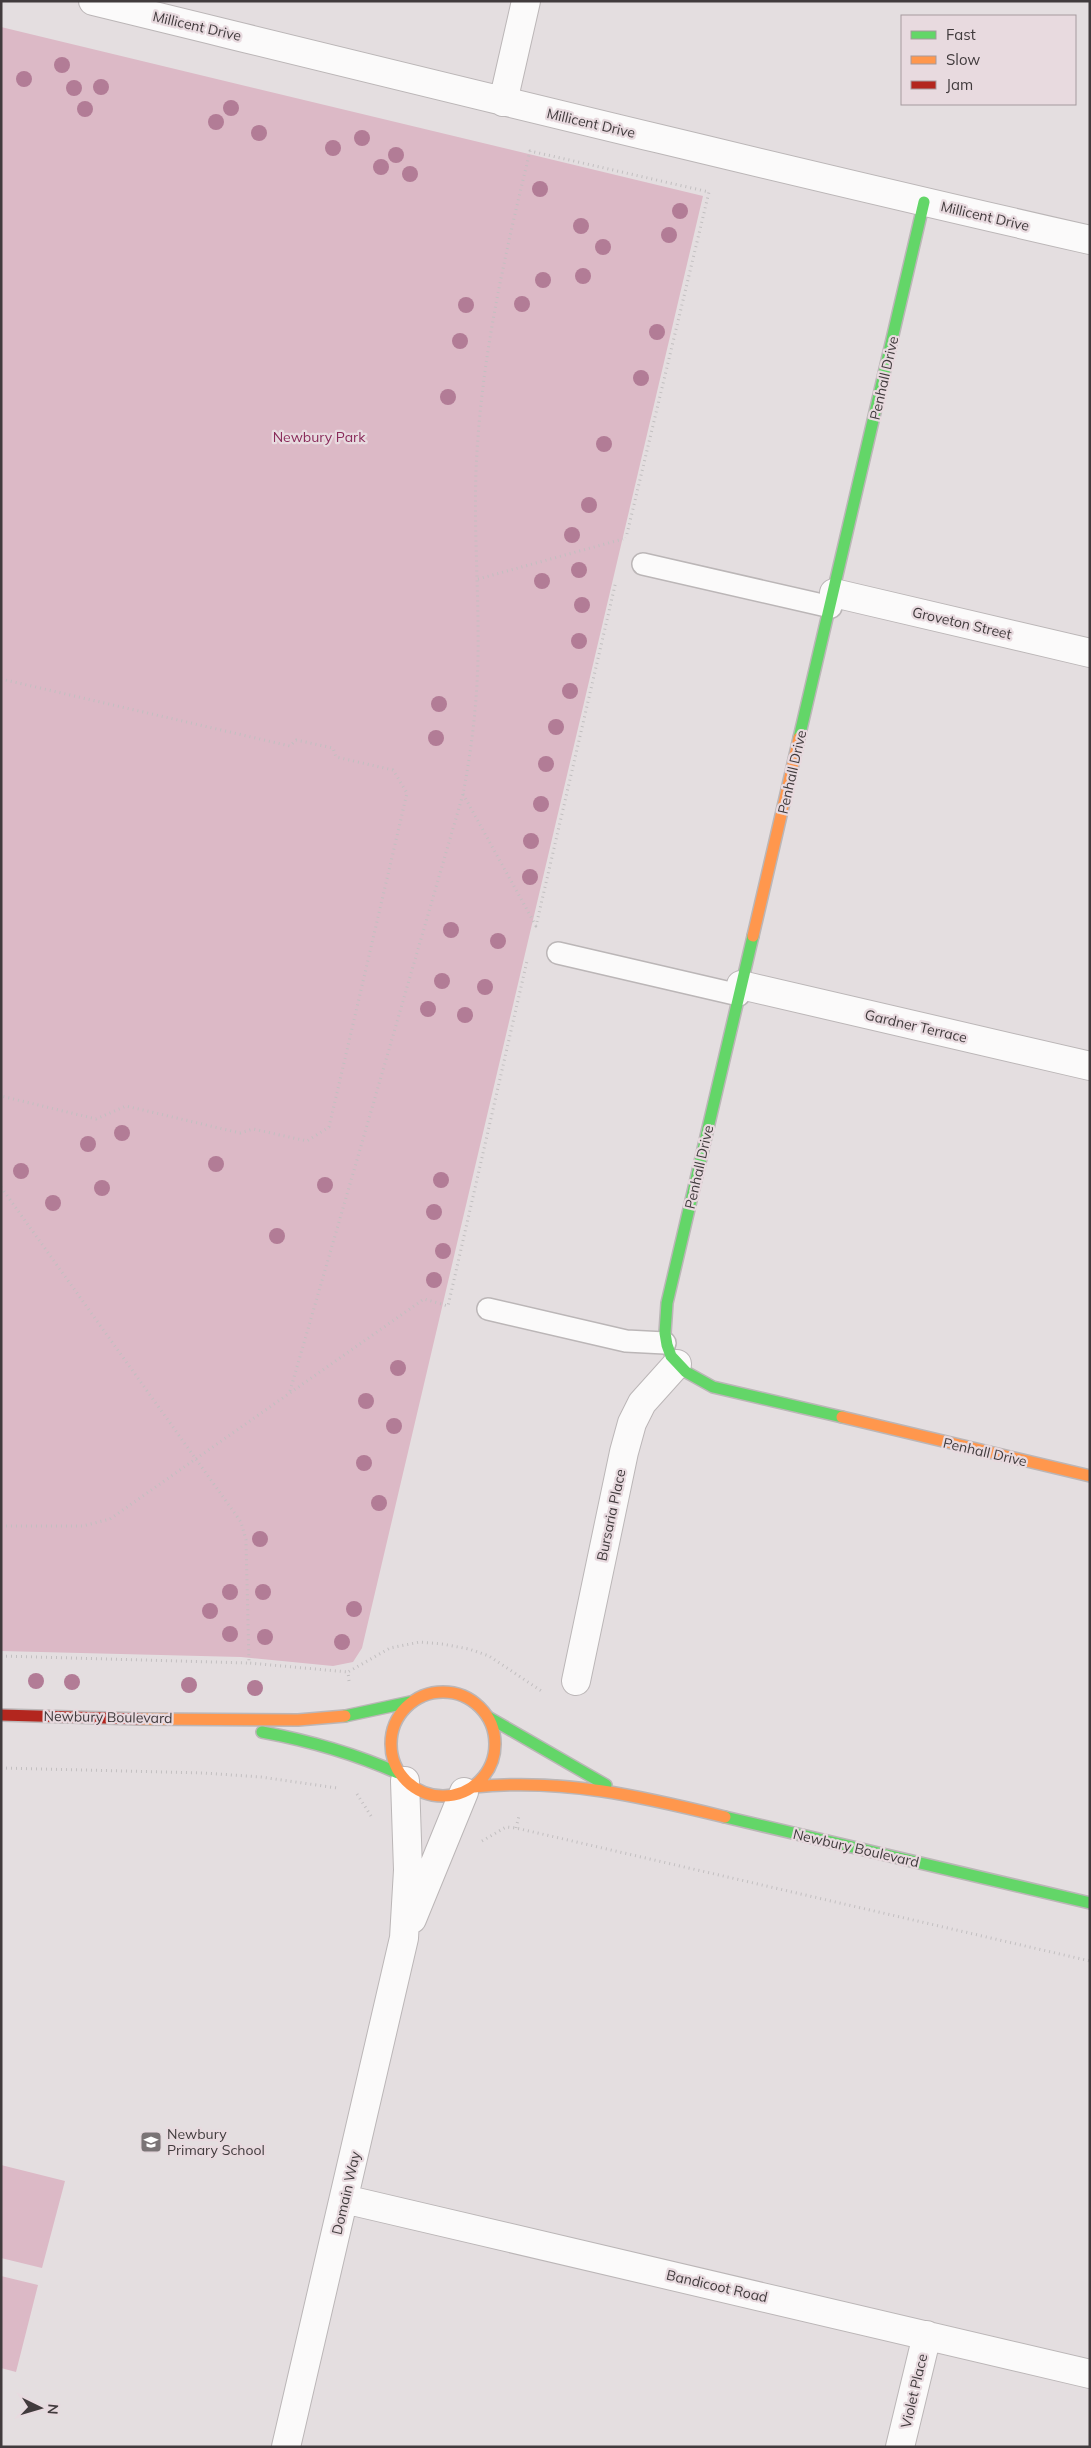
<svg xmlns="http://www.w3.org/2000/svg" width="1091" height="2448" font-family="Mulish,sans-serif">
<style>
.green{fill:#dcb9c6}
.lines{fill:none;stroke-linecap:round;stroke-linejoin:round}
.lane-casing{stroke:#bbb6b7;stroke-width:24}
.street-casing{stroke:#bbb6b7;stroke-width:30}
.fast-casing{stroke:#bbb6b7;stroke-width:14}
.slow-casing{stroke:#bbb6b7;stroke-width:14}
.jam-casing{stroke:#bbb6b7;stroke-width:14}
.path{stroke:#c2bfc0;stroke-width:3;stroke-dasharray:1 4;stroke-linecap:butt}
.lane{stroke:#fbfafa;stroke-width:21}
.street{stroke:#fbfafa;stroke-width:28}
.fast{stroke:#63d668;stroke-width:11}
.slow{stroke:#ff974d;stroke-width:11}
.jam{stroke:#b3261e;stroke-width:11}
.tree{fill:#b27c96}
.labels{text-anchor:middle;stroke-width:4.5;stroke-linejoin:round;paint-order:stroke}
.street-label{font-size:14px;fill:#413b3d;stroke:#e8dadf}
.park-label{font-size:14px;fill:#892b5a;stroke:#e8dadf}
.poi-label{font-size:14px;fill:#413b3d;stroke:#e8dadf;text-anchor:start}
</style>
<rect width="100%" height="100%" fill="#e4dee0"/>
<!-- green -->
<path class="green" d="M1,27L703,196L362,1648L353,1662L333,1666L241,1657L1,1651Z
M1,2165L65,2181L42,2268L1,2258Z
M1,2276L38,2285L16,2372L1,2368Z"/>
<g class="lines">
<!-- lane casing -->
<g class="lane-casing">
<path id="lane" d="M643,564L831,607
M558,953L739,995
M488,1309L626,1341L665,1343"/>
</g>
<!-- street casing -->
<g class="street-casing">
<path id="street" d="M93,1C425,82 757,164 1090,240
M503,102L526,1
M834,593L1090,653
M741,985L1090,1066
M576,1681L624,1452L632,1423L642,1403L677,1364
M412,1919L464,1792
M344,2199L1090,2374
M286,2447L404,1938L408,1870L405,1781
M900,2447L927,2335"/>
</g>
<!-- fast casing -->
<g class="fast-casing">
<path id="fast" d="M799,738L924,202
M753,936L667,1303L665,1333L667,1345L671,1356L686,1372L713,1387L842,1417
M345,1716L410,1702
M488,1717L606,1785
M262,1732C311,1741 353,1753 398,1773
M725,1817L1090,1903"/>
</g>
<!-- slow casing -->
<g class="slow-casing">
<path id="slow" d="M753,936L799,738
M842,1417L1090,1476
M391 1744a52 52 0 1 1 104 0a52 52 0 1 1-104 0Z
M141,1719L298,1720L345,1716
M474,1787C562,1778 640,1796 725,1817"/>
</g>
<!-- jam casing -->
<g class="jam-casing">
<path id="jam" d="M1,1715L141,1719"/>
</g>
<!-- path -->
<path class="path" d="M478,579L623,539
M1,679L290,746L296,740L333,748L336,757L393,770L407,793L329,1127L307,1141L253,1129L240,1133L126,1106L96,1119L1,1096
M463,794L536,926L616,581
M1,1187L241,1522L246,1540L249,1663L348,1672
M290,1391L463,794C473,742 479,687 478,633C478,573 473,512 477,452C483,349 506,250 530,151L709,192L626,538
M1,1526H83L110,1519L424,1299L448,1306L527,961
M1,1656L249,1663
M349,1681L348,1672L390,1648L420,1642L442,1644L469,1649L489,1656L543,1692
M1,1768L204,1773L261,1777L337,1788
M357,1794L371,1816
M516,1828L519,1816
M482,1841L506,1827L516,1828L1090,1961"/>
<!-- lane -->
<use href="#lane" class="lane"/>
<!-- street -->
<use href="#street" class="street"/>
<!-- fast -->
<use href="#fast" class="fast"/>
<!-- slow -->
<use href="#slow" class="slow"/>
<!-- jam -->
<use href="#jam" class="jam"/>
</g>
<!-- trees -->
<g class="tree">
<circle cx="62" cy="65" r="8"/>
<circle cx="24" cy="79" r="8"/>
<circle cx="101" cy="87" r="8"/>
<circle cx="74" cy="88" r="8"/>
<circle cx="231" cy="108" r="8"/>
<circle cx="85" cy="109" r="8"/>
<circle cx="216" cy="122" r="8"/>
<circle cx="259" cy="133" r="8"/>
<circle cx="362" cy="138" r="8"/>
<circle cx="333" cy="148" r="8"/>
<circle cx="396" cy="155" r="8"/>
<circle cx="381" cy="167" r="8"/>
<circle cx="410" cy="174" r="8"/>
<circle cx="540" cy="189" r="8"/>
<circle cx="680" cy="211" r="8"/>
<circle cx="581" cy="226" r="8"/>
<circle cx="669" cy="235" r="8"/>
<circle cx="603" cy="247" r="8"/>
<circle cx="583" cy="276" r="8"/>
<circle cx="543" cy="280" r="8"/>
<circle cx="522" cy="304" r="8"/>
<circle cx="466" cy="305" r="8"/>
<circle cx="657" cy="332" r="8"/>
<circle cx="460" cy="341" r="8"/>
<circle cx="641" cy="378" r="8"/>
<circle cx="448" cy="397" r="8"/>
<circle cx="604" cy="444" r="8"/>
<circle cx="589" cy="505" r="8"/>
<circle cx="572" cy="535" r="8"/>
<circle cx="579" cy="570" r="8"/>
<circle cx="542" cy="581" r="8"/>
<circle cx="582" cy="605" r="8"/>
<circle cx="579" cy="641" r="8"/>
<circle cx="570" cy="691" r="8"/>
<circle cx="439" cy="704" r="8"/>
<circle cx="556" cy="727" r="8"/>
<circle cx="436" cy="738" r="8"/>
<circle cx="546" cy="764" r="8"/>
<circle cx="541" cy="804" r="8"/>
<circle cx="531" cy="841" r="8"/>
<circle cx="530" cy="877" r="8"/>
<circle cx="451" cy="930" r="8"/>
<circle cx="498" cy="941" r="8"/>
<circle cx="442" cy="981" r="8"/>
<circle cx="485" cy="987" r="8"/>
<circle cx="428" cy="1009" r="8"/>
<circle cx="465" cy="1015" r="8"/>
<circle cx="122" cy="1133" r="8"/>
<circle cx="88" cy="1144" r="8"/>
<circle cx="216" cy="1164" r="8"/>
<circle cx="21" cy="1171" r="8"/>
<circle cx="441" cy="1180" r="8"/>
<circle cx="325" cy="1185" r="8"/>
<circle cx="102" cy="1188" r="8"/>
<circle cx="53" cy="1203" r="8"/>
<circle cx="434" cy="1212" r="8"/>
<circle cx="277" cy="1236" r="8"/>
<circle cx="443" cy="1251" r="8"/>
<circle cx="434" cy="1280" r="8"/>
<circle cx="398" cy="1368" r="8"/>
<circle cx="366" cy="1401" r="8"/>
<circle cx="394" cy="1426" r="8"/>
<circle cx="364" cy="1463" r="8"/>
<circle cx="379" cy="1503" r="8"/>
<circle cx="260" cy="1539" r="8"/>
<circle cx="230" cy="1592" r="8"/>
<circle cx="263" cy="1592" r="8"/>
<circle cx="354" cy="1609" r="8"/>
<circle cx="210" cy="1611" r="8"/>
<circle cx="230" cy="1634" r="8"/>
<circle cx="265" cy="1637" r="8"/>
<circle cx="342" cy="1642" r="8"/>
<circle cx="36" cy="1681" r="8"/>
<circle cx="72" cy="1682" r="8"/>
<circle cx="189" cy="1685" r="8"/>
<circle cx="255" cy="1688" r="8"/>
</g>
<!-- icons -->
<defs>
<g id="school-square" transform="scale(1.125)"><rect x="-9" y="-9" width="18" height="18" rx="4" fill="#7a7476" stroke="#e8dadf"/><path d="M0-5L7-2L0 1L-7-2ZM-4 1L0 2.5L4 1V4Q0 6-4 4Z" fill="#fff"/></g>
</defs>
<g fill-rule="evenodd">
<use href="#school-square" x="151" y="2142"/>
</g>
<g class="labels">
<!-- street labels -->
<g class="street-label">
<text transform="translate(197 26) rotate(13)" y="5">Millicent Drive</text>
<text transform="translate(591 123) rotate(13)" y="5">Millicent Drive</text>
<text transform="translate(985 216) rotate(13)" y="5">Millicent Drive</text>
<text transform="translate(884 378) rotate(-77)" y="5">Penhall Drive</text>
<text transform="translate(962 623) rotate(13)" y="5">Groveton Street</text>
<text transform="translate(792 772) rotate(-77)" y="5">Penhall Drive</text>
<text transform="translate(916 1026) rotate(13)" y="5">Gardner Terrace</text>
<text transform="translate(699 1167) rotate(-77)" y="5">Penhall Drive</text>
<text transform="translate(985 1452) rotate(13)" y="5">Penhall Drive</text>
<text transform="translate(611 1515) rotate(-78)" y="5">Bursaria Place</text>
<text transform="translate(108 1717) rotate(1)" y="5">Newbury Boulevard</text>
<text transform="translate(856 1848) rotate(13)" y="5">Newbury Boulevard</text>
<text transform="translate(346 2193) rotate(-77)" y="5">Domain Way</text>
<text transform="translate(717 2286) rotate(13)" y="5">Bandicoot Road</text>
<text transform="translate(914 2391) rotate(-77)" y="5">Violet Place</text>
</g>
<!-- park labels -->
<g class="park-label">
<text x="319" y="442">Newbury Park</text>
</g>
<!-- poi labels -->
<g class="poi-label">
<text x="167" y="2139">Newbury<tspan x="167" dy="16">Primary School</tspan></text>
</g>
</g>
<!-- border -->
<rect width="1091" height="2448" fill="none" stroke="#413b3d" stroke-width="5"/>
<!-- legend -->
<rect x="901" y="15" width="175" height="90" fill="#e8dadf" stroke="#a59a9e"/>
<rect x="911" y="31" width="25" height="8" fill="#63d668" stroke="#a59a9e"/>
<text x="946" y="40" font-size="15" fill="#413b3d">Fast</text>
<rect x="911" y="56" width="25" height="8" fill="#ff974d" stroke="#a59a9e"/>
<text x="946" y="65" font-size="15" fill="#413b3d">Slow</text>
<rect x="911" y="81" width="25" height="8" fill="#b3261e" stroke="#a59a9e"/>
<text x="946" y="90" font-size="15" fill="#413b3d">Jam</text>
<!-- north arrow -->
<g transform="translate(40 2408) rotate(95)" stroke="#e8dadf" stroke-width="4" paint-order="stroke">
<path d="M0-4L9 19L0 12L-9 19Z" fill="#413b3d"/>
<text y="-8" font-size="14" font-weight="bold" text-anchor="middle" fill="#413b3d">N</text>
</g>
</svg>
